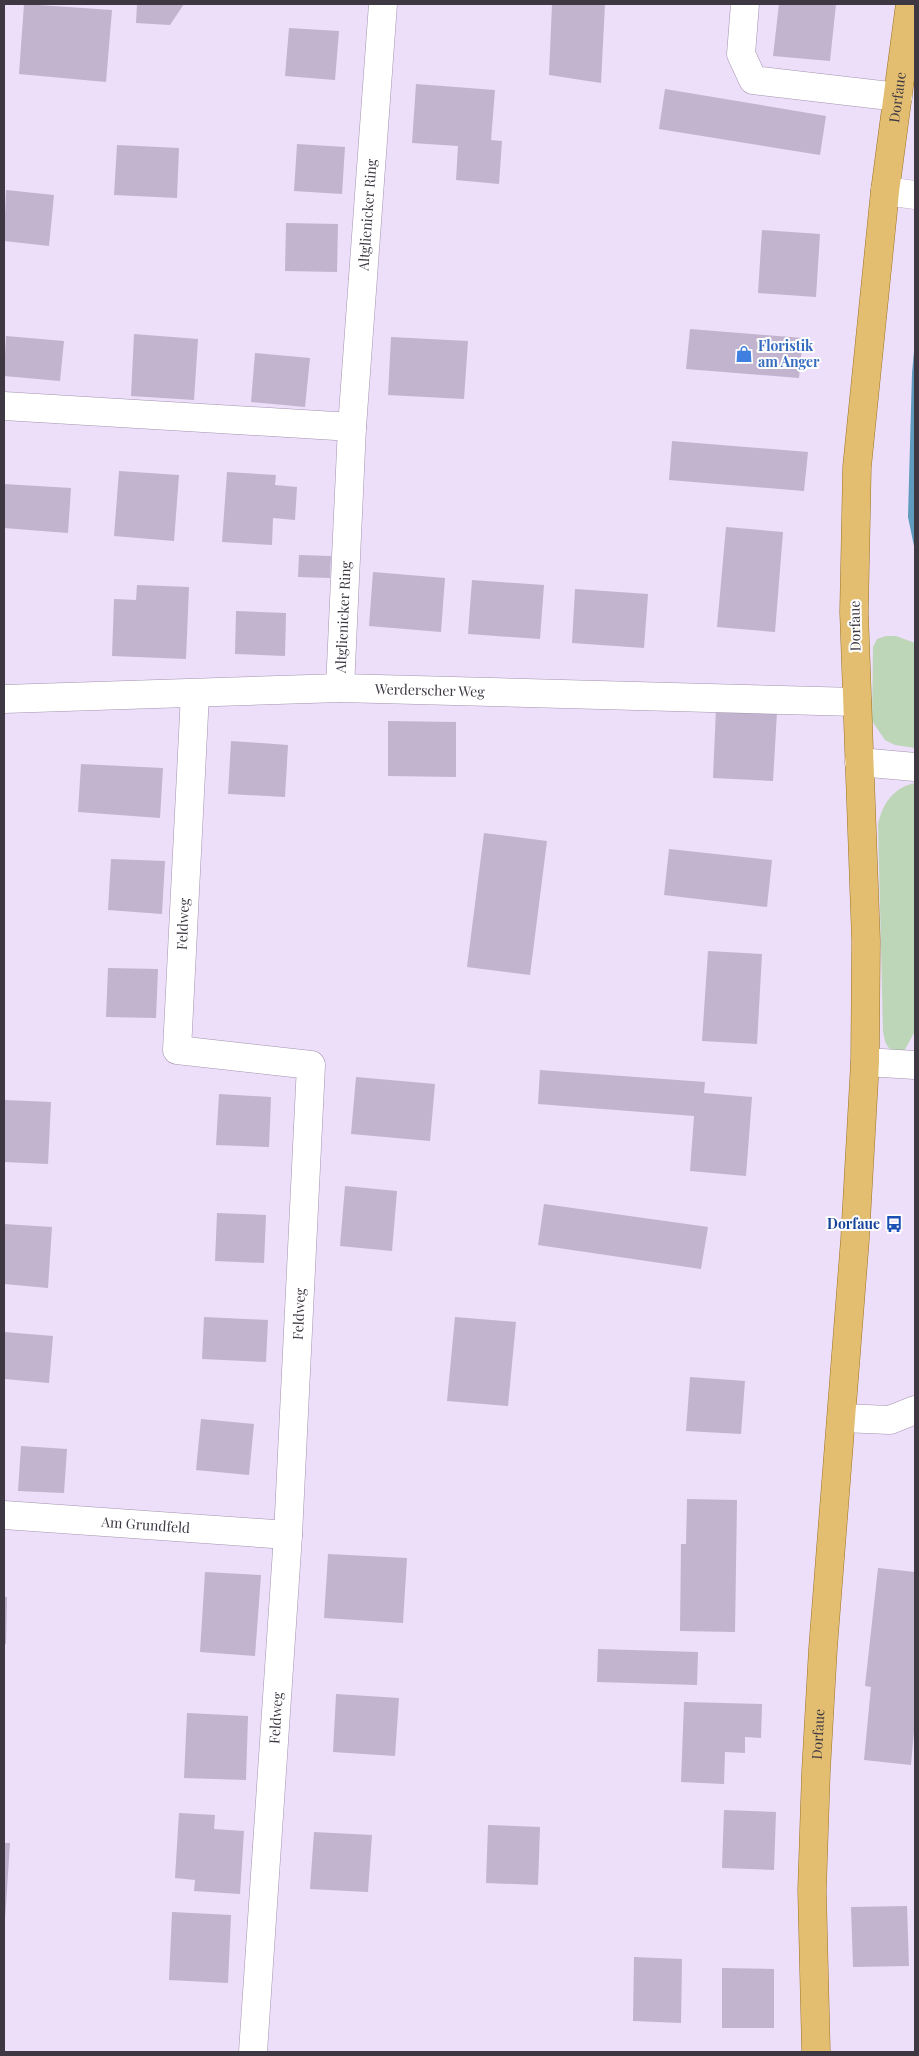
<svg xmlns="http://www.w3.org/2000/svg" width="919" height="2056" font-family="'Playfair Display',serif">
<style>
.green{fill:#bed6b8}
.water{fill:#5f9bbc}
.building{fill:#c2b4ce}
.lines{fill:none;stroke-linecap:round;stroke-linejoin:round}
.minor-casing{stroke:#a294ae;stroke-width:29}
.major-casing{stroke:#9d7324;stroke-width:29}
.minor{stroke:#fff;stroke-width:28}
.major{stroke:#e3be71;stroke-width:28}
.labels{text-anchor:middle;stroke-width:4;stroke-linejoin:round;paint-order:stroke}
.street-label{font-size:14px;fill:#3e3843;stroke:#fff}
.shop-label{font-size:14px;font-weight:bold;fill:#366cbe;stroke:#fff;text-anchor:start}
.transit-label{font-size:14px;font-weight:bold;fill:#164399;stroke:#fff;text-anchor:end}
</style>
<rect width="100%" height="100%" fill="#eddef9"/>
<!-- green -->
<path class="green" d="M886,636H896L915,643V748L895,745L885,740L872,721L873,647L877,639Z
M915,783V1031L902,1055C888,1051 885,1045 883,1031L878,824C883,803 893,788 915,783Z"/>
<!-- water -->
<path class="water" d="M915,340V551L908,517L912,373Z"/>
<!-- building -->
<path class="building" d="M24,4L112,10L106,82L19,74Z
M137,4H184L170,25L136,23Z
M552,4H605L601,83L549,75Z
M779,4H836L830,61L773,56Z
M289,28L339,31L335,80L285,76Z
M416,84L495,90L491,140L502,141L499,184L456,180L458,146L412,143Z
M665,89L826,116L820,155L659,129Z
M297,144L345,147L342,194L294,191Z
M117,145L179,148L177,198L114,195Z
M6,190L54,195L49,246L4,241Z
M286,223L338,224L337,272L285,271Z
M762,230L820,234L816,297L758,293Z
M690,329L803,338L799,378L686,369Z
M134,334L198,339L194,400L131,396Z
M6,336L64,341L60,381L4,376Z
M391,337L468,341L464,399L388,395Z
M255,353L310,358L305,407L251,402Z
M672,441L808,452L804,491L669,480Z
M119,471L179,475L174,541L114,536Z
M227,472L276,475L275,485L297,487L295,520L273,518L272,545L222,542Z
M4,484L71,488L68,533L4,528Z
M726,527L783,532L775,632L717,627Z
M299,555L331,556L330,578L298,577Z
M373,572L445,578L441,632L369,626Z
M472,580L544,585L540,639L468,634Z
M137,585L189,587L186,659L112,656L114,599L136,600Z
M575,589L648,594L644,648L572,643Z
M236,611L286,613L285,656L235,654Z
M716,708L777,712L773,781L713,778Z
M388,721L456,722V777L388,776Z
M231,741L288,745L285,797L228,794Z
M81,764L163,768L160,818L78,812Z
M484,833L547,841L530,975L467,967Z
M669,849L772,860L767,907L664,895Z
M111,859L165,861L162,914L108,910Z
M708,951L762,954L757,1044L702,1041Z
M108,968L158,969L156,1018L106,1017Z
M540,1070L705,1082L704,1093L752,1097L746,1176L690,1171L694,1116L538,1104Z
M356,1077L435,1084L430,1141L351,1134Z
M219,1094L271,1097L269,1147L216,1145Z
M5,1100L51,1102L48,1164L4,1162Z
M345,1186L397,1191L392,1251L340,1246Z
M544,1204L708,1227L701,1269L538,1245Z
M217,1213L266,1215L264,1263L215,1261Z
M4,1224L52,1227L48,1288L4,1284Z
M204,1317L268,1320L266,1362L202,1359Z
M455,1317L516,1322L508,1406L447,1401Z
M4,1332L53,1336L49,1383L4,1379Z
M690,1377L745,1381L741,1434L686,1431Z
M201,1419L254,1424L249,1475L196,1470Z
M21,1446L67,1449L64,1493L18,1491Z
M687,1499L737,1500L735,1632L680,1631L681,1544H686Z
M328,1554L407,1558L403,1623L324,1618Z
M878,1568L915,1572V1720L911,1765L864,1760L871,1687L865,1686Z
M205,1572L261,1575L255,1656L200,1652Z
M4,1597H7L6,1644H4Z
M598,1649L698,1652L697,1685L597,1682Z
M336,1694L399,1698L395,1756L333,1752Z
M684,1702L762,1704L761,1738L745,1737V1753L725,1752L724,1784L681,1782Z
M187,1713L248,1716L246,1780L184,1778Z
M724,1810L776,1812L774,1870L722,1868Z
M179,1813L215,1815L214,1829L244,1831L240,1894L194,1891L195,1880L175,1878Z
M488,1825L540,1827L538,1885L486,1883Z
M314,1832L372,1835L368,1892L310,1889Z
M4,1843H10L5,1920H4Z
M907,1906L909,1966L853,1967L851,1907Z
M172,1912L231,1915L228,1983L169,1980Z
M634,1957L682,1959L681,2023L633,2021Z
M722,1968L774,1969V2028H722Z"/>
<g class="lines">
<!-- minor casing -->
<g class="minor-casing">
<g id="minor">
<path d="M745,4L741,54L753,80L898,97"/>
<path d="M885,191L915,195"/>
<path d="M4,406L352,427"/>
<path id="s1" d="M340,688L352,427L383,4"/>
<path d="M195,694L177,1050L311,1065L288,1535L253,2052"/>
<path id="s2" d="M4,699L340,688L857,702"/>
<path d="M859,762L915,767"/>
<path d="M865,1062L915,1065"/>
<path d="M842,1418L890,1420L915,1410"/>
<path id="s3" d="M4,1515L288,1535"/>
</g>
</g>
<!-- major casing -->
<g class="major-casing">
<g id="major">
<path id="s4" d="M816,2052L812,1890L816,1771L823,1648L855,1239L865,1062L866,941L854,612L857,467L885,191L910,4"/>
</g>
</g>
<!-- minor -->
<use href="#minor" class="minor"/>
<!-- major -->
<use href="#major" class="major"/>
</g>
<!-- icons -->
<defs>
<g id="shop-bare" transform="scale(1.35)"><path d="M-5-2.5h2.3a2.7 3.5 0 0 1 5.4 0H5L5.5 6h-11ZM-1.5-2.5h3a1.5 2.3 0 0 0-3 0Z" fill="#3f7fe0" stroke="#fff" stroke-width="2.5" paint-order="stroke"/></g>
<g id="bus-bare" transform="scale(1.35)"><path d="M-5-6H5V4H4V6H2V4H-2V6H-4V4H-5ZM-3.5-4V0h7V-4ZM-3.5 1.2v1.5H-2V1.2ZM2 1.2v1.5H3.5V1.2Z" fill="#1a4fb4" stroke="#fff" stroke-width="2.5" paint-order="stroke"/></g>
</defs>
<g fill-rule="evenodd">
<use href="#shop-bare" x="744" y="354"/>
<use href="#bus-bare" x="894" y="1224"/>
</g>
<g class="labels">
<!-- street labels -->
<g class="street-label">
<text dy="5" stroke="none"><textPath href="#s4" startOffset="1959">Dorfaue</textPath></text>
<text dy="5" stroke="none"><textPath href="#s1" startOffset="474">Altglienicker Ring</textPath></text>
<text dy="5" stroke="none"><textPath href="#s1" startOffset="71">Altglienicker Ring</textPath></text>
<text transform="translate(855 626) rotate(-91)" y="5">Dorfaue</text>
<text dy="5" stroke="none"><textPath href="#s2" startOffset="426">Werderscher Weg</textPath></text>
<text transform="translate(183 924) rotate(-87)" y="5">Feldweg</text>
<text transform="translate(299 1314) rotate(-87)" y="5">Feldweg</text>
<text dy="5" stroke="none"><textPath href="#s3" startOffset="142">Am Grundfeld</textPath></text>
<text transform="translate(276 1718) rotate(-86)" y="5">Feldweg</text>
<text dy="5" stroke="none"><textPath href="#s4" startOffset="318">Dorfaue</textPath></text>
</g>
<!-- shop labels -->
<g class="shop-label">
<text x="758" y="351">Floristik<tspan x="758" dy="16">am Anger</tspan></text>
</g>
<!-- transit labels -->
<g class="transit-label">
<text x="880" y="1229">Dorfaue</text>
</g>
</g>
<!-- border -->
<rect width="919" height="2056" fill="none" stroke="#3e3843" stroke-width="10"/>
</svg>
